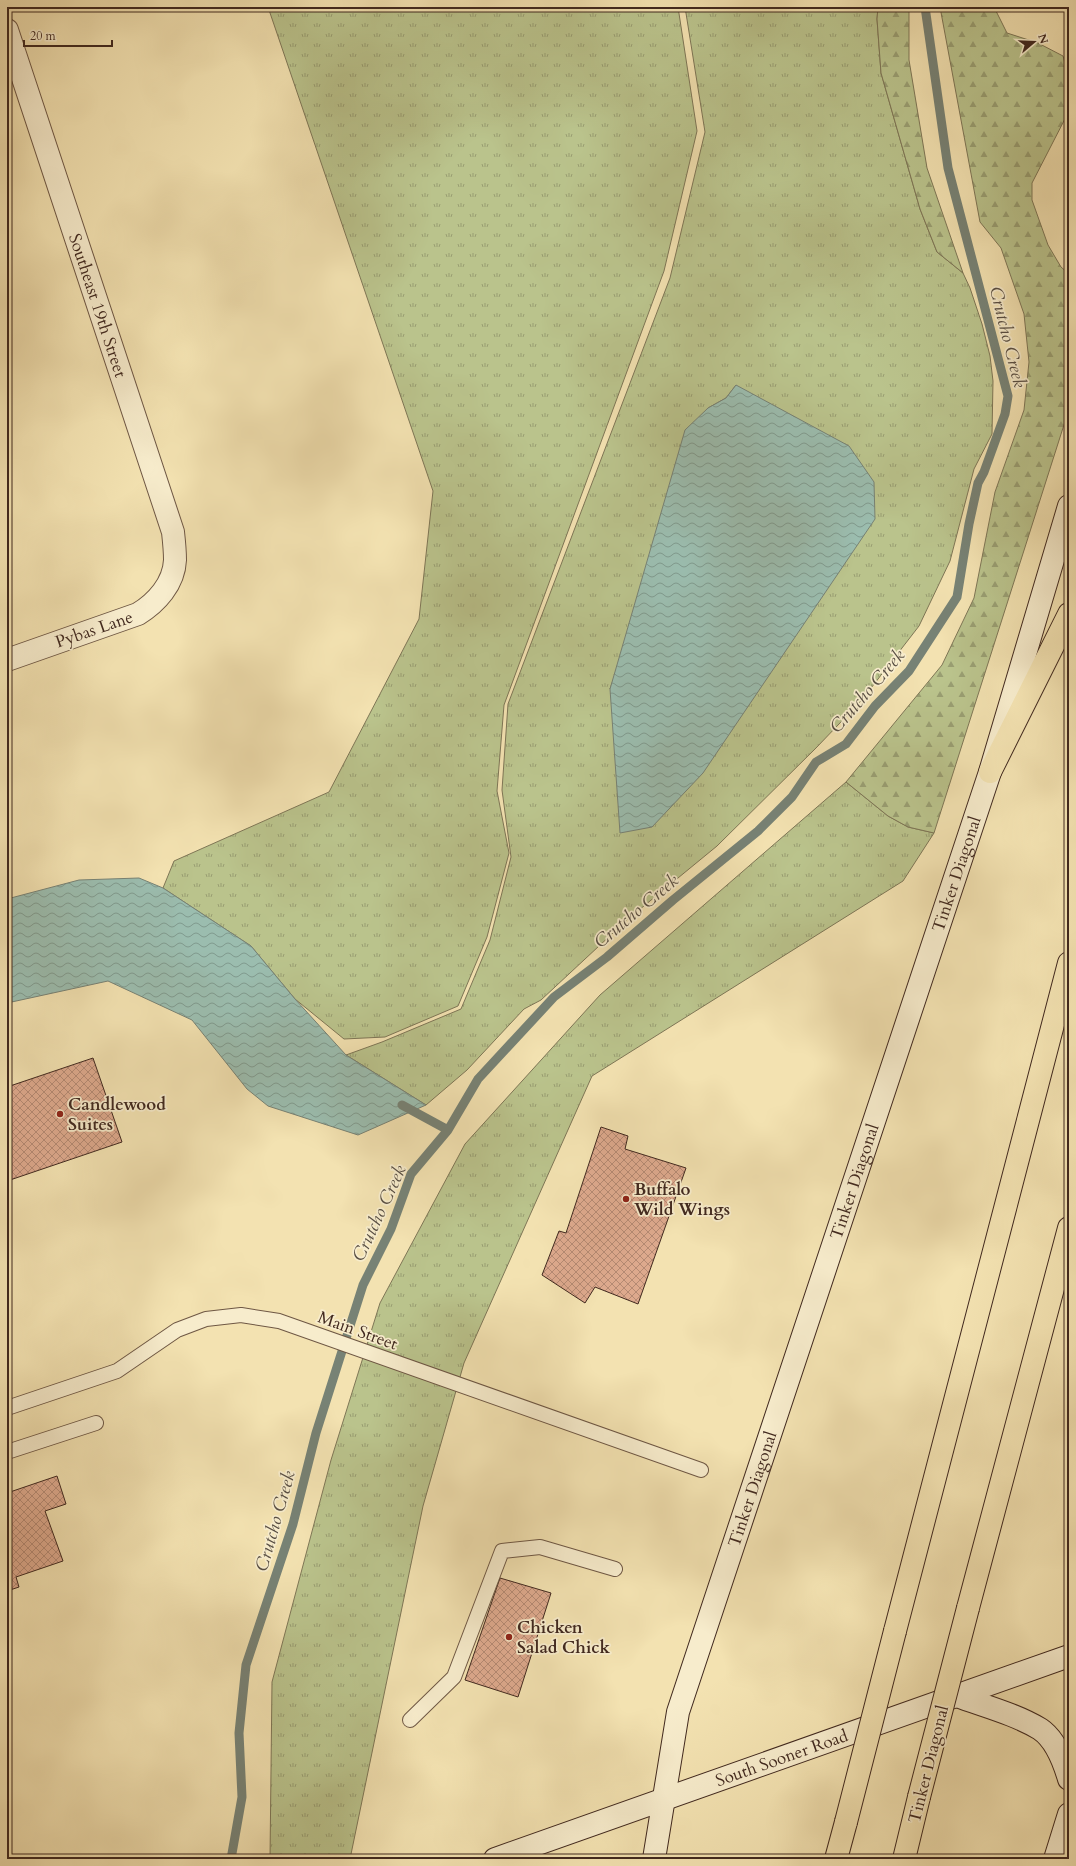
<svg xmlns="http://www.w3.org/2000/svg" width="1076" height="1866" font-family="Cardo,serif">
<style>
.grass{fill:url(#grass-tufts);stroke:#7e7656;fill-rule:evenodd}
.forest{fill:url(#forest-firs);stroke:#7e7656}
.water{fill:url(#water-waves);stroke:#778275}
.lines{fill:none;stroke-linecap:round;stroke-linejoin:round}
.stream{stroke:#778275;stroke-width:9}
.building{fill:url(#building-cross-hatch);stroke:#41291f}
.lane-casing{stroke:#6e5744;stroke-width:16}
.street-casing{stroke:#6e5744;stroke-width:24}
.secondary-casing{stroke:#41291f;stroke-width:24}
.highway-casing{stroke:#41291f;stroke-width:24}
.lane{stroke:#f7eccc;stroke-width:14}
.street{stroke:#f7eccc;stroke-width:22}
.secondary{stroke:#f7eccc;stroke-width:22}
.highway{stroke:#f3e2b1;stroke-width:22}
.highway-bridge-casing{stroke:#41291f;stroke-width:24;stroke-linecap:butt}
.highway-bridge{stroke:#f3e2b1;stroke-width:22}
.poi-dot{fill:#8f2418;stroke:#f7eccc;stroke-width:1.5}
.labels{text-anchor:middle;stroke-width:3.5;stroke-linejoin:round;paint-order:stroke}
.street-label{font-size:17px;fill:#41291f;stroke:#f7eccc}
.poi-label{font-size:17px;font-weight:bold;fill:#41291f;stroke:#f7eccc;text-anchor:start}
.water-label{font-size:18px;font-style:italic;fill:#584e43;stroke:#f7eccc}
</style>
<defs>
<pattern id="grass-tufts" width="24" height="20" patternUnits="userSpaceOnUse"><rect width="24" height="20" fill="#bac38c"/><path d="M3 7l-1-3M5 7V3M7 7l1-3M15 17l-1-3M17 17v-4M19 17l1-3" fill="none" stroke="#999e72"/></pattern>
<pattern id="forest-firs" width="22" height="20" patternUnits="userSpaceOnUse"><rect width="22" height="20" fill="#bac38c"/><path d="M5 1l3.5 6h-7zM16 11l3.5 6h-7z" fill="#999e72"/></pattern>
<pattern id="water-waves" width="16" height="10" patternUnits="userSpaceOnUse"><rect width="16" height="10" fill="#9bbdaf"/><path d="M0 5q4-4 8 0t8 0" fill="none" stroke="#809a8e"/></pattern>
<pattern id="building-cross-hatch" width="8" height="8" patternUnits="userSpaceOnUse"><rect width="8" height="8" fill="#dda98d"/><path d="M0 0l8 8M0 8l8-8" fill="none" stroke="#b58a73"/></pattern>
</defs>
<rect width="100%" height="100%" fill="#f3e2b1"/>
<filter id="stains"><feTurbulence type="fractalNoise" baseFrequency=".005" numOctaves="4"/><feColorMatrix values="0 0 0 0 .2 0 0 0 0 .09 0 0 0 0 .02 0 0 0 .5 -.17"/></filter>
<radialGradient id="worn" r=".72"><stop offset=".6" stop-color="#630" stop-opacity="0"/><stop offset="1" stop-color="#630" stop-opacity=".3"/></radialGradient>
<!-- grass -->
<path class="grass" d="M268,7H678L697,131L664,271L504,705L497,791L509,853L487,937L458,1006L385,1037L344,1039L295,999L251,946L163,888L174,861L329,792L419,619L433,491Z
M685,7H878L877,19L881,73L920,209L937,252L963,273L970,288L982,324L990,356L993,381L992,434L974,469L950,561L919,626L861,701L816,748L717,846L628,919L541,1000L524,1009L467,1070L426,1105L346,1055L382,1042L461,1009L490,940L511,857L502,790L508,704L670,278L705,132ZM736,385L610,689L708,408L726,398Z
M846,782L888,816L908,827L934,833L903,881L592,1076L464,1363L423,1506L350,1859H270L272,1682L331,1460L380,1303L465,1144L600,995Z"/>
<!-- forest -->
<path class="forest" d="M878,7H909V60L927,168L963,273L937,252L920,209L881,73L877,19Z
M940,7H994L1007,33L1038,43L1063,56L1069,77V111L1032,183V200L1048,245L1061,267L1069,274V409L934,833L908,827L888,816L846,782L942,665L974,598L995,492L1024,410L1029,362L1024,314L1001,248L980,222Z"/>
<!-- water -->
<path class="water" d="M736,385L849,446L874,482L875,519L703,773L652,827L620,833L610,689L685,430L708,408L726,398Z
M139,878L163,888L251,946L295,999L346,1055L426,1105L358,1135L268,1106L247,1089L192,1020L108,981L7,1003V899L79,880Z"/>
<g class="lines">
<!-- stream -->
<path class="stream" d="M402,1105L448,1130
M231,1859L242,1797L239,1733L246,1665L293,1524L316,1433L363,1285L391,1229L411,1174L448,1130L478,1079L554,997L607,957L673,900L758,831L792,797L816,762L846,744L875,706L909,671L957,597L969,524L978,483L984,472L1005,414L1008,396L948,168L925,7"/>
</g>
<!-- building -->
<path class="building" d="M93,1058L122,1142L7,1181V1087Z
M601,1127L628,1136L625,1149L686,1168L638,1304L595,1287L585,1303L542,1275L559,1231L566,1233Z
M57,1476L66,1504L45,1511L63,1561L16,1577L19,1587L7,1591V1493Z
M500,1578L551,1593L518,1697L465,1680Z"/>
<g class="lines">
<!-- lane casing -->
<g class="lane-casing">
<path id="lane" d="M7,1408L117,1371L177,1330L206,1319L241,1315L279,1321L701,1470
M7,1452L96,1423
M410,1720L454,1677L502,1551L540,1547L615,1569"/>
</g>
<!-- street casing -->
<g class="street-casing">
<g id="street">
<path id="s1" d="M7,30L173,532C174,541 175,551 175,560C174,584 156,603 138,614L7,660"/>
</g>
</g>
<!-- secondary casing -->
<g class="secondary-casing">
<g id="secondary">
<path d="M957,1696C984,1706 1015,1714 1040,1729C1055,1739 1064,1762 1069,1779"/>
<path id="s2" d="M495,1859L1069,1656"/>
<path id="s3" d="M654,1859L678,1712L990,772L1069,506"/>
<path d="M1055,1859L1069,1814"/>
</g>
</g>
<!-- highway casing -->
<g class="highway-casing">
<path id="highway" d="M990,772L1069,614
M968,1608L1069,1228
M895,1631L1069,963
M836,1859L846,1822
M904,1859L919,1797"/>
</g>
<!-- lane -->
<use href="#lane" class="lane"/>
<!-- street -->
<use href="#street" class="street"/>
<!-- secondary -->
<use href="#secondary" class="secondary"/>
<!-- highway -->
<use href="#highway" class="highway"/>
<!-- highway-bridge casing -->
<g class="highway-bridge-casing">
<path id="highway-bridge" d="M919,1797L968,1608
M846,1822L895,1631"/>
</g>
<!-- highway-bridge -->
<use href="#highway-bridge" class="highway-bridge"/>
</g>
<!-- markers -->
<g class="poi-dot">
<circle cx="60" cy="1114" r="4"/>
<circle cx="626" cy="1199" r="4"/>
<circle cx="509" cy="1637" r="4"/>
</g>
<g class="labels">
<!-- street labels -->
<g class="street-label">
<text dy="6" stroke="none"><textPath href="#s1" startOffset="290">Southeast 19th Street</textPath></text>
<text transform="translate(94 629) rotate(-19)" y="6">Pybas Lane</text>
<text dy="6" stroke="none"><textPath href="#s3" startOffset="1032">Tinker Diagonal</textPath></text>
<text dy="6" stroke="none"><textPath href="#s3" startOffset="708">Tinker Diagonal</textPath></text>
<text transform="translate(358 1330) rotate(20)" y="6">Main Street</text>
<text dy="6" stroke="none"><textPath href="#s3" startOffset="384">Tinker Diagonal</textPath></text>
<text dy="6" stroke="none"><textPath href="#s2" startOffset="304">South Sooner Road</textPath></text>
<text transform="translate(928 1764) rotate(-76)" y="6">Tinker Diagonal</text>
</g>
<!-- poi labels -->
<g class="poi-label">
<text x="68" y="1110">Candlewood<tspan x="68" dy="20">Suites</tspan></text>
<text x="634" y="1195">Buffalo<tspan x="634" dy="20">Wild Wings</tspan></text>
<text x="517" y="1633">Chicken<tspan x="517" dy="20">Salad Chick</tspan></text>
</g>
<!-- water labels -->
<g class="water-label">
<text transform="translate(1008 337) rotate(76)" y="6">Crutcho Creek</text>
<text transform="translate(867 691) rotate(-49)" y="6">Crutcho Creek</text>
<text transform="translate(636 911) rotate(-40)" y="6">Crutcho Creek</text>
<text transform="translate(379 1213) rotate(-65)" y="6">Crutcho Creek</text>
<text transform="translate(275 1521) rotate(-74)" y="6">Crutcho Creek</text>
</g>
</g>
<!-- margin -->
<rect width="1076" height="1866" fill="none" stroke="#f3e2b1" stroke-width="24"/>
<rect x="8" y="8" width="1060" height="1850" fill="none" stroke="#41291f" stroke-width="2"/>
<rect x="12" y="12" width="1052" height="1842" fill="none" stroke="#41291f"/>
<!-- north arrow -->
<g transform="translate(1034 42) rotate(71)" stroke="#f7eccc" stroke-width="3" paint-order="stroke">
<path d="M0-3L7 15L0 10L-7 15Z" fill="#41291f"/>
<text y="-6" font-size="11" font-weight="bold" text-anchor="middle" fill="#41291f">N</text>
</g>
<!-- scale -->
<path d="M24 40v6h88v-6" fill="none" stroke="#41291f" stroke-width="2"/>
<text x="30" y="40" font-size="12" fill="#41291f" stroke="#f7eccc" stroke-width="3" paint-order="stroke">20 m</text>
<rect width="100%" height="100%" filter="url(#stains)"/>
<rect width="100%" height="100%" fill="url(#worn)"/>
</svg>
